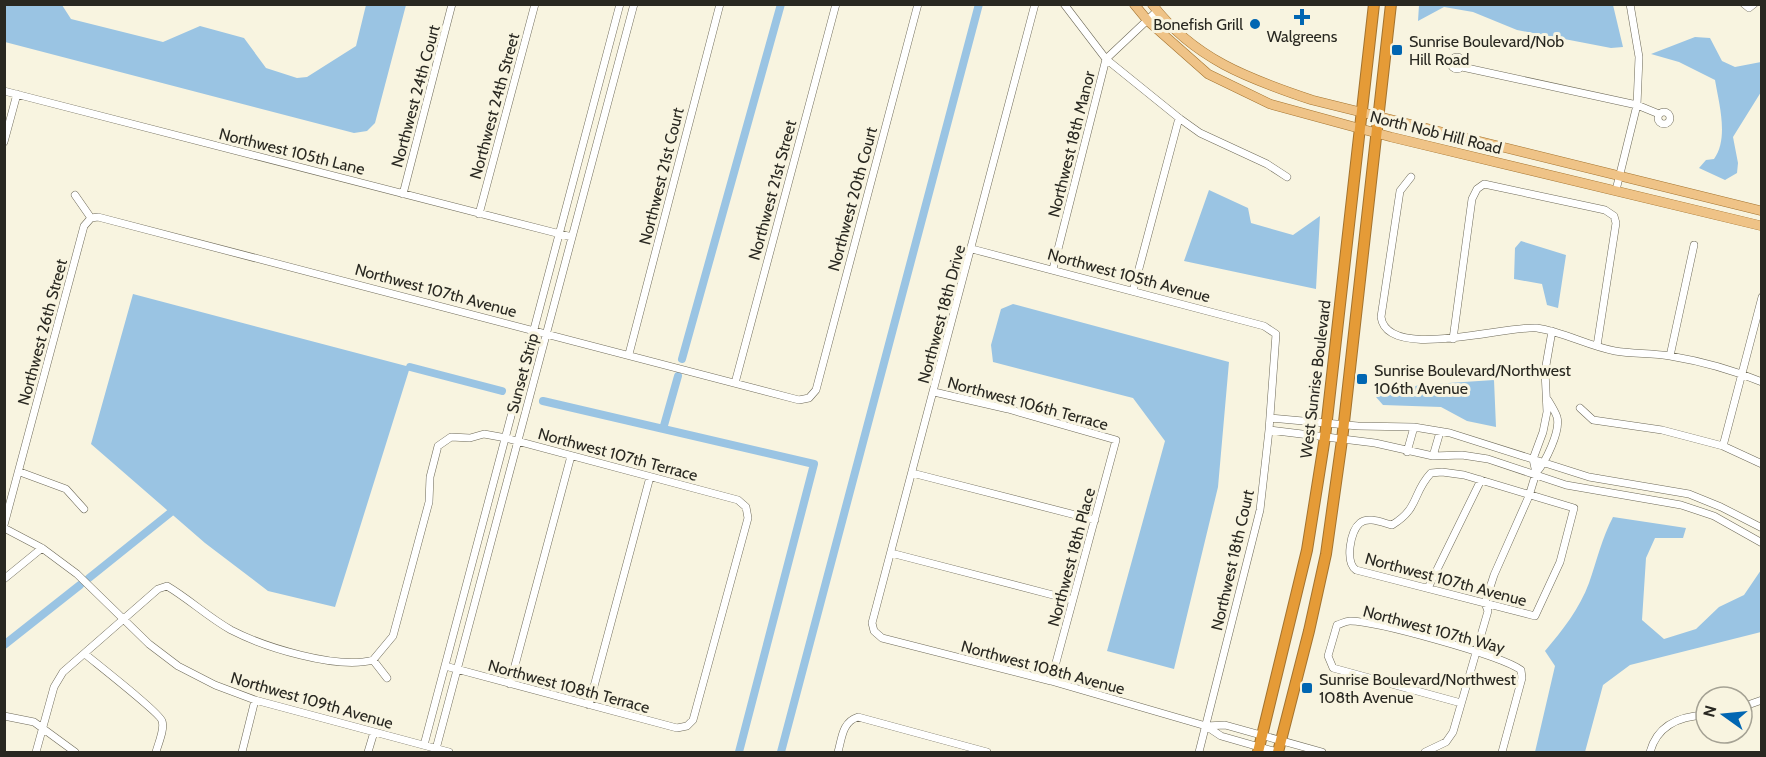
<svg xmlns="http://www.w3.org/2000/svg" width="1766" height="757" font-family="Cabin,sans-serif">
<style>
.water{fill:#9ac4e3}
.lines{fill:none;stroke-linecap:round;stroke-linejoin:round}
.canal{stroke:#9ac4e3;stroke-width:8}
.minor-casing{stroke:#6d6958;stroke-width:8}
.major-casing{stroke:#a3732f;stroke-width:10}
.highway-casing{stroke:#a3732f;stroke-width:12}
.minor{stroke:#fff;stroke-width:7}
.major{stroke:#efc387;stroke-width:9}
.highway{stroke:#e59b37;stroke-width:10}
.poi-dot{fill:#0166b2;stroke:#f8f4e0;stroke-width:2}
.labels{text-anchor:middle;stroke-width:6;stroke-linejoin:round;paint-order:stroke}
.poi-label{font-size:16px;fill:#292821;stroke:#f8f4e0;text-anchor:start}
.street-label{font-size:16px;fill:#292821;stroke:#f8f4e0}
</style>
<rect width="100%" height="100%" fill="#f8f4e0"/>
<!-- water -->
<path class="water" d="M4,5H62L71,19L163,42L200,26L244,38L266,68L297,78L307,77L356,46L366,5H406L375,123L367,131L354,133L5,42Z
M1419,5H1613L1623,47L1611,48L1517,30L1473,12L1444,7L1418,21Z
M1695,37L1710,38L1722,61L1735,67L1761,62V92L1733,137L1738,163L1737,173L1725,180L1699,168L1706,160L1714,159C1729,138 1719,104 1715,80L1679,62L1651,54Z
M1209,190L1248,208L1251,223L1293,235L1320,216L1316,289L1184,261Z
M1521,241L1566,255L1558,308L1547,305L1542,284L1514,279L1515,248Z
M133,294L410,367L335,607L268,591L205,543L91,444Z
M1013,304L1229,362L1218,487L1174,669L1107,651L1165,441L1133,398L993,362L991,345L1001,309Z
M1494,380L1496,427L1467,421L1441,407L1383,405L1376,397L1393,385L1408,390L1418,385Z
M1613,517L1686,528L1683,538H1655L1646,558L1642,620L1664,639L1696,629L1719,607L1744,595L1761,570V632L1630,665L1603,685L1585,752H1535L1555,666L1545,651C1562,631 1580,608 1589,583C1597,560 1602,538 1613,517Z"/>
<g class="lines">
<!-- canal -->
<path class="canal" d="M682,359L781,4
M410,367L502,391
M543,401L814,464L739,752
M663,429L678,376
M89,578L170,513
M4,645L80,585
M781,752L979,4"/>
<!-- minor casing -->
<g class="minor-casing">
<path id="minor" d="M1035,4L872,623L874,631L882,638L1051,681L1206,726L1221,736L1277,752
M1064,4L1106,59L1179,118L1200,133L1267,164L1287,177
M1744,4L1749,8L1754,4
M1451 63a6 6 0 1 1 12 0a6 6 0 1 1-12 0Z
M1462,67L1637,105L1659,114
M4,91L572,237
M1658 118a6 6 0 1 1 12 0a6 6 0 1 1-12 0Z
M4,142L17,94
M1411,177L1400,191L1381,317C1387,362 1506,325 1537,328C1564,332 1588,346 1615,351C1633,354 1652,353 1670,356C1700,361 1733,370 1762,382
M1616,190L1637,105L1639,57L1630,4
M403,194L452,4
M75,195L91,218
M479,214L535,4
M91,218L98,217L799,400L809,398L816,390L918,4
M972,249L1264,326L1276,334L1269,430L1260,510L1199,752
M1053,269L1106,59L1157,11
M1133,291L1179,118
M1453,339L1472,199L1477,189L1484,184L1605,210L1614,216L1616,223L1597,346
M629,354L720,4
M1670,356L1694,245
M735,383L836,4
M934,392L1008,409L1116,440L1051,681
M1580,408L1593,420L1662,430L1723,446L1762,464
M1270,418L1358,426L1414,427L1450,433L1589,477L1689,494L1721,507L1762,528
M1269,430L1375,443L1433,456L1462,455L1488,459L1566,485L1681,505L1714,516L1762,543
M1723,446L1762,297
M1407,452L1414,427
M1433,456L1440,432
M20,472L66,489L84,509
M1442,472L1464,475L1574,508L1560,562L1535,616L1356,570C1345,562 1350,531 1360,523C1368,516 1383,523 1392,525C1420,508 1412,493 1431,473Z
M912,473L1095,520
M1536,473C1545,463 1561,431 1557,417C1555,411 1551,405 1548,400
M4,525L84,226L91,218
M4,528L42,548L77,574L149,644L178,666L215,685L255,700L449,752
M891,553L1072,600
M4,579L42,548
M1428,588L1481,480
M85,654C97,664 161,714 162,721C165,729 158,744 156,752
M373,660L393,636L429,502L430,477L438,446L451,437L470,438L484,434L506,438L738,500L746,507L748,518L693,720L687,726L677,728L445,666
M510,684L571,456
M1461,703L1333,668L1328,656L1337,625C1341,624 1345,621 1350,621C1376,621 1500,655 1521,670L1522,678L1502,752
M589,705L650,477
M1742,707L1762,700
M4,716L34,722L75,752
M1206,726L1225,725L1322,752
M424,745L620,4
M436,749L634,4
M36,752L54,687L63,672L158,589L167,586C189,599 208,617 231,630C264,647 337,670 373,660L387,678
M242,752L255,700
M368,752L374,732
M838,752C842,738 842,722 858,717L987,752
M1425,752L1446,742L1453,732L1488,611L1485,603L1494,575L1529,496L1536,473L1533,459L1543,432L1547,412L1545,371L1552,331
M1650,752C1657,726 1679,716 1706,715"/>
</g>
<!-- major casing -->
<g class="major-casing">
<path id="major" d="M1134,4L1148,21L1208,74L1270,104L1391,137L1762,226
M1152,4C1194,59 1249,79 1312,100L1762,211"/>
</g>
<!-- highway casing -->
<g class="highway-casing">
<path id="highway" d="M1258,752L1307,550L1325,437L1374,4
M1278,752L1309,631L1326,554L1342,440L1391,4"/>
</g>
<!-- minor -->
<use href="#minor" class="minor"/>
<!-- major -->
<use href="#major" class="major"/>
<!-- highway -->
<use href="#highway" class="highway"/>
</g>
<!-- markers -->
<g class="poi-dot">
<path d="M1299 8h6v6h6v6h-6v6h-6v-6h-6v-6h6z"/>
<circle cx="1255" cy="24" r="6"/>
<rect x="1391" y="44" width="12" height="12" rx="3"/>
<rect x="1356" y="373" width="12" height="12" rx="3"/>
<rect x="1301" y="682" width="12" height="12" rx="3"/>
</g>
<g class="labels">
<!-- poi labels -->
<g class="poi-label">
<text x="1243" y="30" text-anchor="end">Bonefish Grill</text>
<text x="1302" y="42" text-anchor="middle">Walgreens</text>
<text x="1409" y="47">Sunrise Boulevard/Nob<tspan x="1409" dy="18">Hill Road</tspan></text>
<text x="1374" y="376">Sunrise Boulevard/Northwest<tspan x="1374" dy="18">106th Avenue</tspan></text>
<text x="1319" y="685">Sunrise Boulevard/Northwest<tspan x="1319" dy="18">108th Avenue</tspan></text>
</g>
<!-- street labels -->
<g class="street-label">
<text transform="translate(415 96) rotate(-75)" y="6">Northwest 24th Court</text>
<text transform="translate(494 106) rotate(-75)" y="6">Northwest 24th Street</text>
<text transform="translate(1436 132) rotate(14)" y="6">North Nob Hill Road</text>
<text transform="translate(1071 144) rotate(-76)" y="6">Northwest 18th Manor</text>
<text transform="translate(292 151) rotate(14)" y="6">Northwest 105th Lane</text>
<text transform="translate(661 176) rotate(-76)" y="6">Northwest 21st Court</text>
<text transform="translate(772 190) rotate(-75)" y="6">Northwest 21st Street</text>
<text transform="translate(852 199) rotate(-75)" y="6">Northwest 20th Court</text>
<text transform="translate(1129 275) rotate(15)" y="6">Northwest 105th Avenue</text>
<text transform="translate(436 290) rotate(15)" y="6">Northwest 107th Avenue</text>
<text transform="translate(941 314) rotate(-75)" y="6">Northwest 18th Drive</text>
<text transform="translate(42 332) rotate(-75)" y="6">Northwest 26th Street</text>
<text transform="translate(522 373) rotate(-75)" y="6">Sunset Strip</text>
<text transform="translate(1315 379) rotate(-83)" y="6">West Sunrise Boulevard</text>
<text transform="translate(1028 403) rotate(15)" y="6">Northwest 106th Terrace</text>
<text transform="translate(618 454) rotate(15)" y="6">Northwest 107th Terrace</text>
<text transform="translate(1071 557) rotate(-75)" y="6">Northwest 18th Place</text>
<text transform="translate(1232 560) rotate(-77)" y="6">Northwest 18th Court</text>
<text transform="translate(1446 579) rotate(15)" y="6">Northwest 107th Avenue</text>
<text transform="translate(1434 629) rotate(15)" y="6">Northwest 107th Way</text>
<text transform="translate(1043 667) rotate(15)" y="6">Northwest 108th Avenue</text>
<text transform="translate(569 686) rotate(15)" y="6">Northwest 108th Terrace</text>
<text transform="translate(312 700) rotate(16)" y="6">Northwest 109th Avenue</text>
</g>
</g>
<!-- border -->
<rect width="1766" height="757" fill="none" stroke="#292821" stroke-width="12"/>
<!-- north arrow -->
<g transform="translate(1724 715) rotate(285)"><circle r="28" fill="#f8f4e0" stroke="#a5a294" stroke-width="1.5"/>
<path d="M0-4.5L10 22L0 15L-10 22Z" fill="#0166b2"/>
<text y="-9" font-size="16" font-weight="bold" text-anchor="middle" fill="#292821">N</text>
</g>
</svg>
